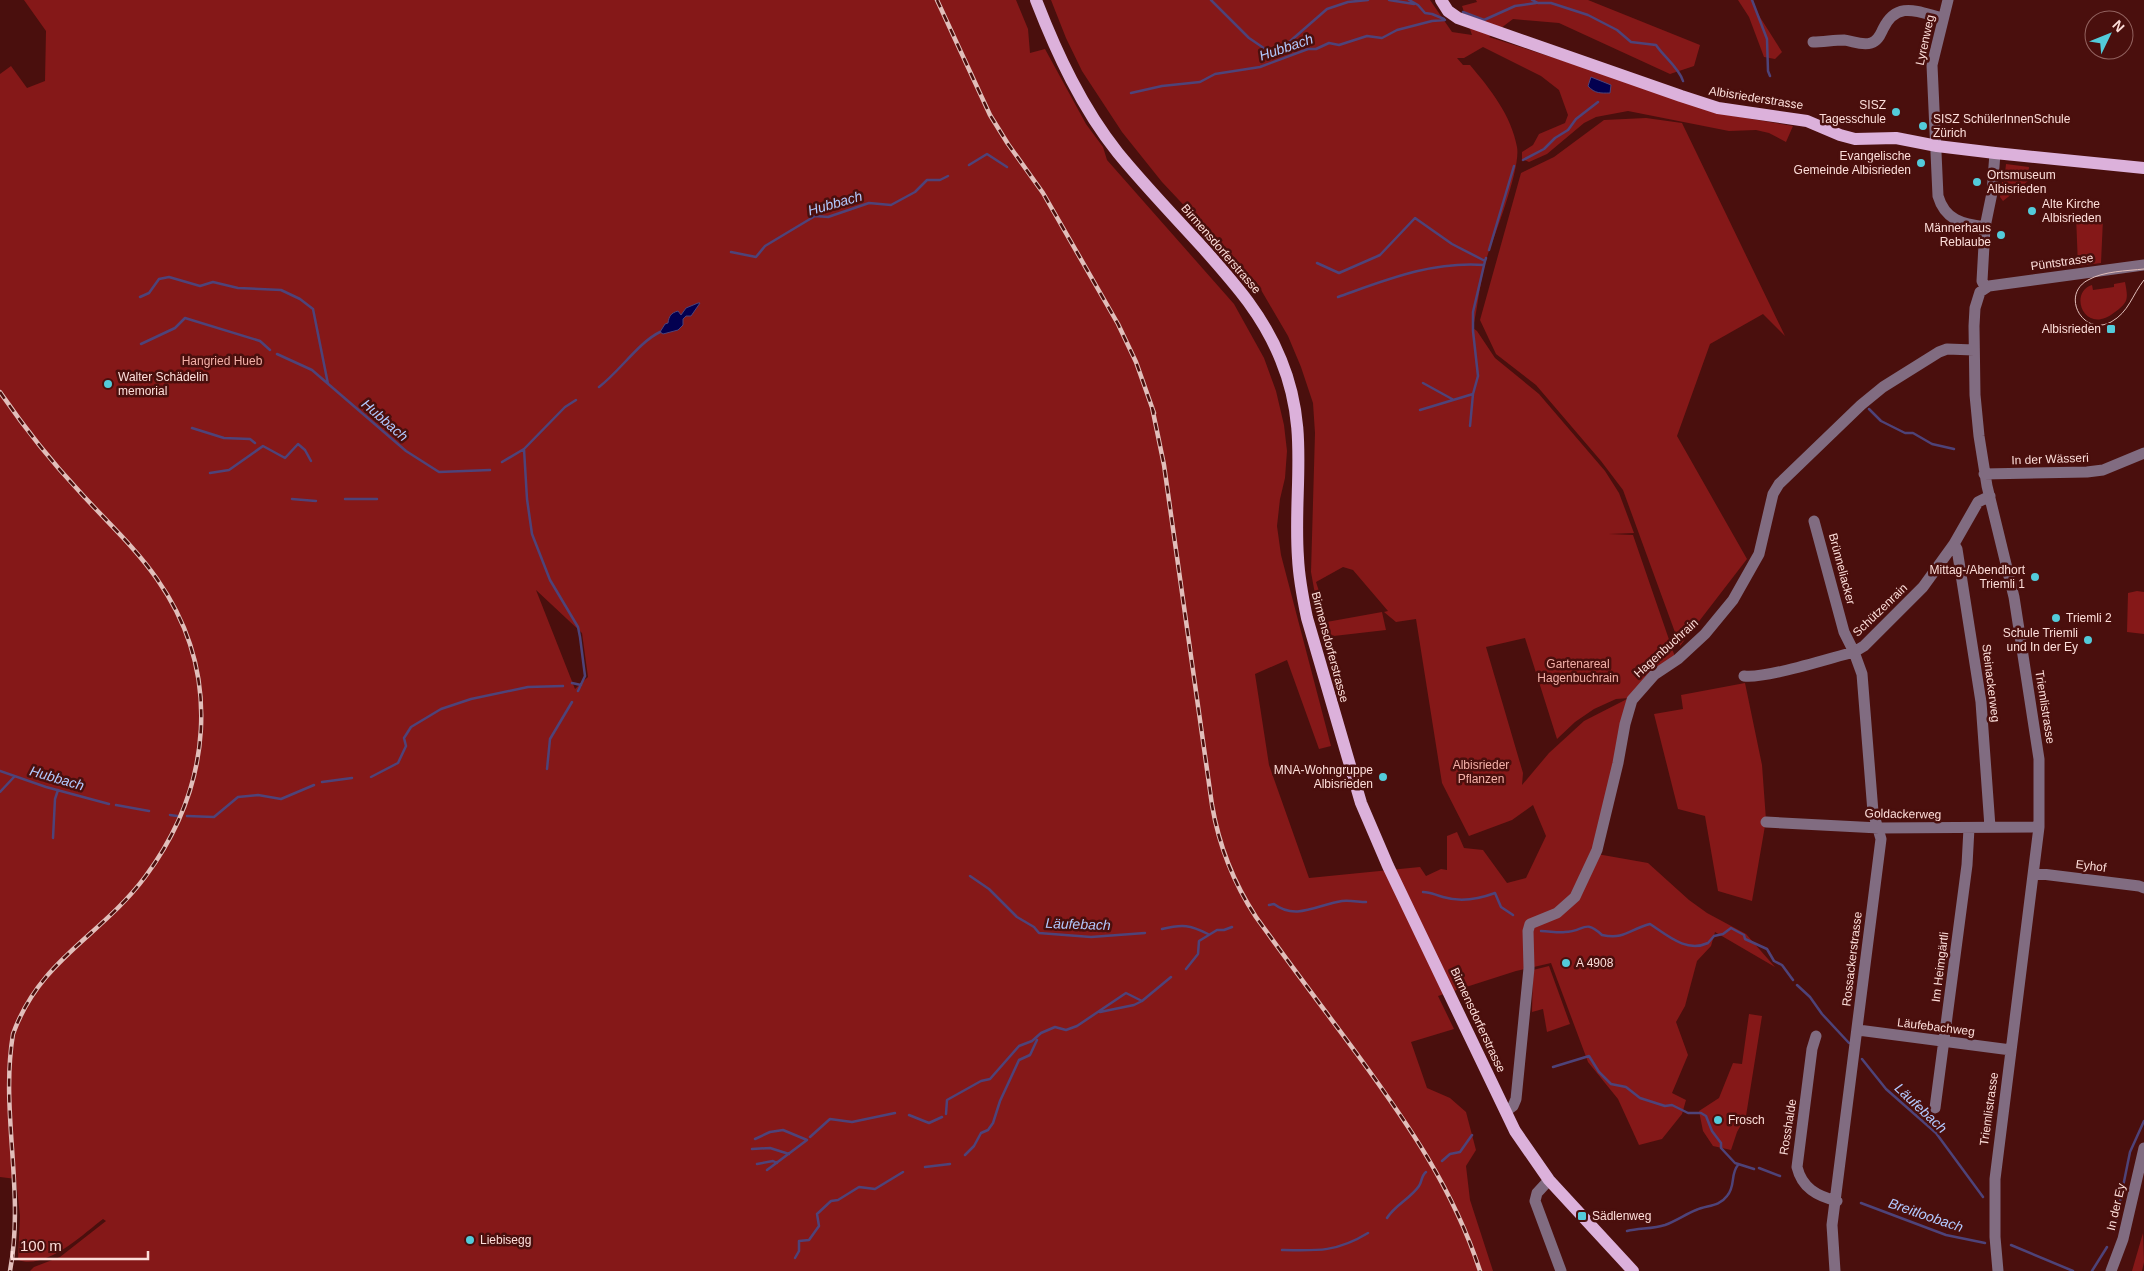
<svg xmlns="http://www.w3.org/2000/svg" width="2144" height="1271" font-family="Arial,sans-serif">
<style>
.green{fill:#851818;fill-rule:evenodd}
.water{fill:#030050;stroke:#4e4379}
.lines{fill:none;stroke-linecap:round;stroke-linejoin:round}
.stream{stroke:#4e4379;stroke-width:2.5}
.minor{stroke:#816c81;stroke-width:11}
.major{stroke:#dcb1db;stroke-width:12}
.tram{stroke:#e1beba;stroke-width:1}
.rail-casing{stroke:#e1beba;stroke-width:4.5}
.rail{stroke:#4a0f0d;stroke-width:2.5;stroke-dasharray:8;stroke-linecap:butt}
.poi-dot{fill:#53cbda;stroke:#4a0f0d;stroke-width:2}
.labels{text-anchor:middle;stroke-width:5;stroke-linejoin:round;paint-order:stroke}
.street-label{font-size:12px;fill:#fddeda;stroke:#4a0f0d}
.poi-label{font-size:12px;fill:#fddeda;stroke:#4a0f0d;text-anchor:start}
.park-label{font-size:12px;fill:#f3b0a8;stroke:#4a0f0d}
.water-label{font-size:14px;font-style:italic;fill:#b2c9fe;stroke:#4a0f0d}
</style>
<rect width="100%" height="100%" fill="#4a0f0d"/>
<!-- green -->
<path class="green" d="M24,0H1016L1028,29L1030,53L1045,49L1086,124L1103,147L1107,160L1234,304L1264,358L1276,391L1284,425L1287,451L1285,478L1280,499L1277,526L1281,555L1331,746L1319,749L1287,660L1255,674L1269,765L1309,878L1420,867L1426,876L1441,869L1447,870V836L1457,832L1464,848L1483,850L1507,883L1526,878L1546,836L1533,805L1512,820L1469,836L1442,783L1416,619L1396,622L1384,612L1388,611L1353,570L1343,567L1316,582C1319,592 1324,601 1318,611L1311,572L1315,433L1313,403L1301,367L1288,336L1257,283L1162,182L1122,132L1082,71L1066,38L1051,0H1430L1452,32L1472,35L1462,6L1477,2L1476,0H1588L1700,45L1694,66L1670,74L1559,23L1513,19L1489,37L1595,71L1716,113L1793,126L1786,142L1769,133L1756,130L1729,131L1628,111L1596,117L1584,123L1547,154L1529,162L1522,159V152L1533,145L1539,134L1565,123L1568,115L1559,90L1541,76L1483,47L1464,58H1457L1463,65H1470C1491,90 1511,115 1517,147C1521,168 1495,234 1487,257C1480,280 1478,305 1473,328L1477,331L1495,358L1539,394L1605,471L1619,493L1634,533L1609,534L1633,535L1675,657L1629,698L1616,699L1594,709L1575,722L1557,739L1525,638L1486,647L1523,773L1522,785L1549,753L1584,721L1627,699L1597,854L1648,863L1689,900L1707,913L1746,934L1775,967L1715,932L1711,946L1697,961L1685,1006L1676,1022L1688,1055L1672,1093L1686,1100L1682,1114L1662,1139L1639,1145L1618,1099L1588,1062L1551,963L1516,971L1438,996L1454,1029L1411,1042L1427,1088L1450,1098L1466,1112L1476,1150L1466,1166L1470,1200L1493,1271H30L34,1267L60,1257L106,1221L103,1219C82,1235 46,1270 18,1260L20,1216L16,1179L0,1177V74L11,66L27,88L45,81L46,31ZM536,590L582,633L588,677L575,689Z
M1738,0H1753L1758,14L1782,52L1775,59L1764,57L1749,17Z
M1646,118L1682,123L1785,336L1763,314L1710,344L1677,436L1747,559L1680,646L1623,490L1601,461L1536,385L1496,354L1480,320L1521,173L1554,157L1604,120Z
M2006,164L2029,167L2028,181L2003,201L2000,197L2002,182H2004Z
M2076,215L2103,219L2101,263L2078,266Z
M2125,282C2128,298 2129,302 2115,312C2084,337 2068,292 2092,285L2093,290L2114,287V284Z
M2137,591L2144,592V634L2127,632L2128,593Z
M1382,612L1386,630L1325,637L1321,623Z
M1745,683L1762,765L1766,820L1752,901L1718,891L1705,816L1678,809L1654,714L1683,709L1681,695Z
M1549,966L1570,1024L1547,1032L1543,1009L1532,1012L1533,970Z
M1749,1014L1762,1016L1746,1116L1737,1132L1731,1150L1713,1146L1703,1131L1699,1111L1719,1098L1733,1063L1742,1064Z
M2143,1233L2144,1262L2142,1271H2132Z"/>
<!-- water -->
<path class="water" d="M1591,77L1611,85L1610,93C1601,93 1595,94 1588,86Z
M698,303H700L691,316H686L683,319V325L678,330L663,334L660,332L665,324L668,323C669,316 671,313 678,311L681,315L686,308Z"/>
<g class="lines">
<!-- stream -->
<path class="stream" d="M1211,0L1249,38L1271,53L1280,50L1327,9L1348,2L1368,0
M1389,0L1414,4
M1409,0L1418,5L1425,13L1432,14L1444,19
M1532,0L1538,3H1551L1588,15L1617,30L1631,42L1656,45C1664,57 1679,68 1683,81
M1752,0L1767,39L1768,71L1770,76
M1463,12L1484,20L1515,6L1536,3
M1131,93L1162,86L1200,82L1215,74L1260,67L1308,49H1316L1329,43L1339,45L1367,36L1382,38L1397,30L1432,21L1445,20
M1523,160L1544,149L1555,138L1568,130L1576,119L1598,102
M969,165L987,154L1007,167
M1489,250L1514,166
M731,252L756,257L765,246L815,216L828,217L869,203L891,205L915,192L927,180H940L948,176
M1317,263L1339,273L1380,255L1415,218L1452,244L1485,261L1486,258
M140,297L149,293L159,279L169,277L200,286L213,282L238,288L281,290L300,299L313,309L328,384
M1338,297C1386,280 1432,261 1484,265
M141,344L175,328L185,318L260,341L270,350
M277,354L312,370L406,451L439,472L490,470
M1423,383L1452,399
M599,387C619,372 639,342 660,332
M1869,409L1881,421L1905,433H1913L1932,444L1954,449
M1420,410L1473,394
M1470,426L1473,394L1478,376L1473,331V312L1485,261
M192,428L224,438L250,439L255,443
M524,449L527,499L532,534L550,580L578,627L580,637L585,676L578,691
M502,462L524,449L565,407L576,400
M210,473L229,470L263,446L285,458L298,444L305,450L311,461
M292,499L316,501
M345,499H377
M572,683L581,685
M547,769L550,739L572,702
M0,771L46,787L109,804
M371,777L398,763L406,746L404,738L411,727L441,709L471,699L528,687L563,686
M322,782L352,778
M0,792L14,777
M116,805L149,811
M170,815L177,816
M187,816L214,817L238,797L258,795L281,799L314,785
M53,838L55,799L58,790
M970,876L989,889L1017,917L1034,927L1039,933L1091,937L1145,933
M1423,892C1431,892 1435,895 1443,897C1460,902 1479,899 1495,893L1501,907L1513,915
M1269,905L1274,904C1296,921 1319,904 1342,901C1350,900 1359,902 1366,902
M1162,929C1183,924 1190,925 1208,934
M1541,931C1549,931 1558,933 1565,932C1584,932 1584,918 1602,935C1625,940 1630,929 1650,924C1667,935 1686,953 1708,943L1714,936L1723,934L1731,928L1744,935L1745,939L1767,949L1774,961L1782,965L1793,980
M1186,969L1198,954L1199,941L1217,930H1224L1232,927
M1797,985L1810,997L1822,1014L1849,1043
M1100,1012L1134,1005L1142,1001
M1862,1059L1886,1089L1936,1133L1983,1197
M1553,1067L1589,1056L1599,1072L1611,1084L1626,1087L1640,1098L1665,1106L1672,1105L1688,1113H1701L1706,1116L1712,1131L1721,1143V1148L1735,1163L1754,1169
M946,1114L947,1100L981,1081L990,1079L1019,1046L1032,1041L1041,1033L1055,1027L1066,1030L1077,1026L1126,993L1142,1001L1171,977
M909,1115L929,1123L942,1117
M810,1137L830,1119L852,1122L895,1113
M755,1139L770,1132L783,1130L807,1140L767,1170
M752,1149L770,1148L789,1154
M965,1155L974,1146L981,1133L988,1130L993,1123L1000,1101L1019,1060L1030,1055L1037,1040
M1442,1161L1450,1154L1460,1152L1472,1135
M757,1164L773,1161L777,1163
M925,1167L950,1164
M1759,1168L1780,1176
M1861,1203L1946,1235L1985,1243
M1387,1218C1395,1205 1410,1199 1419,1186C1422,1182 1421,1176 1426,1172
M1627,1231C1639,1228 1653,1229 1665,1225C1676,1221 1686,1214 1696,1210C1707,1205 1719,1207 1727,1196C1736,1186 1730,1174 1738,1165
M2114,1231L2130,1152L2144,1121
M2011,1245L2073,1271
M1282,1250C1317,1251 1337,1252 1368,1233
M795,1258L799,1251V1241L809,1240L819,1226L817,1214L831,1201L838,1200L859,1187L875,1189L903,1172
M2092,1271L2107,1247"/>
<!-- minor -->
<path class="minor" d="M1948,0L1932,65L1938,196C1945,220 1962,224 1985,227
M1813,42C1823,42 1834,40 1844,40C1853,41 1862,46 1871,43C1878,41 1880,35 1883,29C1897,0 1918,12 1943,18
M1985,287L1982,281L1985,227L1992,193L1995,153
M1984,474L2087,472L2103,470L2144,453
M1814,521L1844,632L1854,652L1862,674L1873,812L1881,839L1832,1225L1835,1271
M1954,544L1957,549L1981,702L1990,827
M1744,676C1765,679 1830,658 1854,652L1864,646L1923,587L1954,544L1978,502L1990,496
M1766,822L1879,828L2039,827
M2034,873L2139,886L2144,888
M1858,1030L2011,1050
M1816,1036L1812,1049L1797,1167C1802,1188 1817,1196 1837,1201
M1935,1108L1967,865L1969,828
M1506,1111L1513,1106L1516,1099L1529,968L1528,931L1530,924L1557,913L1575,897L1597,850L1618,763L1625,724L1632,700L1654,675L1678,659L1705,634L1733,600L1759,554L1773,494L1779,484L1861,405L1883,387L1939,352L1947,349L1974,350
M1549,1180L1537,1193L1535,1201L1561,1271
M1998,1271L1995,1237V1179L2039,827V759L2014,597L1987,486L1979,436L1975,395L1974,326L1975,308L1980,292L1989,286L2144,265
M2111,1271L2123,1239L2144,1148"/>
<!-- major -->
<path class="major" d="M1036,0C1057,54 1082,108 1118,153C1145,186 1175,217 1204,249C1235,284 1263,315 1281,360C1310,430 1293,488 1298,558C1299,579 1303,599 1307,618L1361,803L1388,866L1515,1131L1549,1180L1633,1271
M1441,0L1448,11L1458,18L1681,96L1718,108L1807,121L1840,135L1855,139L1896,138L1937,146L1995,153L2144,168"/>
<!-- tram -->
<path class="tram" d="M2144,269C2126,271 2104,271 2088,280C2060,295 2083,337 2111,322C2129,312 2132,295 2144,280"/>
<!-- rail casing -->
<g class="rail-casing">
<path id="rail" d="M937,0L990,115L1008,144L1043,193L1118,324L1136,362L1154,413
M0,392C24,427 50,460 79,491C105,520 135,547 157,579C223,673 212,787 145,877C100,937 40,959 13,1034C0,1112 25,1192 10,1271
M1152,407L1164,465L1212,805C1219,846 1233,882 1256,917C1289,963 1323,1008 1357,1054C1408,1124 1453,1188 1480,1271"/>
</g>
<!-- rail -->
<use href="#rail" class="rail"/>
</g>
<!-- markers -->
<g class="poi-dot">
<circle cx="1896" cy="112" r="5"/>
<circle cx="1923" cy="126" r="5"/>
<circle cx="1921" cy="163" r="5"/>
<circle cx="1977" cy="182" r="5"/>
<circle cx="2032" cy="211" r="5"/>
<circle cx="2001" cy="235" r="5"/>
<rect x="2106" y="324" width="10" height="10" rx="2.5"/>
<circle cx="108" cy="384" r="5"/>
<circle cx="2035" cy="577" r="5"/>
<circle cx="2056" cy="618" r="5"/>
<circle cx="2088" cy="640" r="5"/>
<circle cx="1383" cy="777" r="5"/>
<circle cx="1566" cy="963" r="5"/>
<circle cx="1718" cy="1120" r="5"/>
<rect x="1577" y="1211" width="10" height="10" rx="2.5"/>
<circle cx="470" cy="1240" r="5"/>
</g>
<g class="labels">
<!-- street labels -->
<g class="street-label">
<text transform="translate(1925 40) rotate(-78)" y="4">Lyrenweg</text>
<text transform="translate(1756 98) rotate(9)" y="4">Albisriederstrasse</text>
<text transform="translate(1221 249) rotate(49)" y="4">Birmensdorferstrasse</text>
<text transform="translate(2062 262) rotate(-8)" y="4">Püntstrasse</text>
<text transform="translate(2050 459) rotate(-2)" y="4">In der Wässeri</text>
<text transform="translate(1842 569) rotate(75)" y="4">Brünneliacker</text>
<text transform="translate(1880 610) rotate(-44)" y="4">Schützenrain</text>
<text transform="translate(1330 647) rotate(75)" y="4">Birmensdorferstrasse</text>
<text transform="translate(1666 648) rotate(-42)" y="4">Hagenbuchrain</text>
<text transform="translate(1991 683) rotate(83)" y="4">Steinackerweg</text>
<text transform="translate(2045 707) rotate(81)" y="4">Triemlistrasse</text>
<text transform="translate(1903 814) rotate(1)" y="4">Goldackerweg</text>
<text transform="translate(2091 866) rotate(7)" y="4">Eyhof</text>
<text transform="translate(1852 959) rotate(-83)" y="4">Rossackerstrasse</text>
<text transform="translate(1940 967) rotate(-83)" y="4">Im Heimgärtli</text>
<text transform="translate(1478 1020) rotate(65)" y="4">Birmensdorferstrasse</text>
<text transform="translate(1936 1027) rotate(7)" y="4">Läufebachweg</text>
<text transform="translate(1989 1109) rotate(-82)" y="4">Triemlistrasse</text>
<text transform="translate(1788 1127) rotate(-81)" y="4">Rosshalde</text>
<text transform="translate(2116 1207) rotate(-77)" y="4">In der Ey</text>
</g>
<!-- poi labels -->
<g class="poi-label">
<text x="1886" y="109" text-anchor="end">SISZ<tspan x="1886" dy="14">Tagesschule</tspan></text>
<text x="1933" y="123">SISZ SchülerInnenSchule<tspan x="1933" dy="14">Zürich</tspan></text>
<text x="1911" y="160" text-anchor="end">Evangelische<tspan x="1911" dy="14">Gemeinde Albisrieden</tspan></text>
<text x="1987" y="179">Ortsmuseum<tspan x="1987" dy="14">Albisrieden</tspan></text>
<text x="2042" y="208">Alte Kirche<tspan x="2042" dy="14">Albisrieden</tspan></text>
<text x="1991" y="232" text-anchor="end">Männerhaus<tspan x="1991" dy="14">Reblaube</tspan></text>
<text x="2101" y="333" text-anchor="end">Albisrieden</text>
<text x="118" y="381">Walter Schädelin<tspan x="118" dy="14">memorial</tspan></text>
<text x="2025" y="574" text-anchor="end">Mittag-/Abendhort<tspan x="2025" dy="14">Triemli 1</tspan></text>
<text x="2066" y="622">Triemli 2</text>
<text x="2078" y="637" text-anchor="end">Schule Triemli<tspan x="2078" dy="14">und In der Ey</tspan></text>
<text x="1373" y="774" text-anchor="end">MNA-Wohngruppe<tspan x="1373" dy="14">Albisrieden</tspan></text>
<text x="1576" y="967">A 4908</text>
<text x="1728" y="1124">Frosch</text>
<text x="1592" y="1220">Sädlenweg</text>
<text x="480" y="1244">Liebisegg</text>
</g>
<!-- park labels -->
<g class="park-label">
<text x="222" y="365">Hangried Hueb</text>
<text x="1578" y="668">Gartenareal<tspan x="1578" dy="14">Hagenbuchrain</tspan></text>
<text x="1481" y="769">Albisrieder<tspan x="1481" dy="14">Pflanzen</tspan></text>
</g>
<!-- water labels -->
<g class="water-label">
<text transform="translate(1286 47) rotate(-19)" y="5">Hubbach</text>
<text transform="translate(835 203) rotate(-16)" y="5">Hubbach</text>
<text transform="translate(385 420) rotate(41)" y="5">Hubbach</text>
<text transform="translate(57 778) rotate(16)" y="5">Hubbach</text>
<text transform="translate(1078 924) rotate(2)" y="5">Läufebach</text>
<text transform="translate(1921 1108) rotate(43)" y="5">Läufebach</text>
<text transform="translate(1926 1215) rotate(19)" y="5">Breitloobach</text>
</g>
</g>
<!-- north arrow -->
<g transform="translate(2109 35) rotate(47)"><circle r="24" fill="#4a0f0d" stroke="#92625f"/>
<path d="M0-4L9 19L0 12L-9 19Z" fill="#53cbda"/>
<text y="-8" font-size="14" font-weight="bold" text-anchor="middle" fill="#fddeda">N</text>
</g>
<!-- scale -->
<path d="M12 1251v8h136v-8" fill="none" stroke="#fddeda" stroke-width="2.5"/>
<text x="20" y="1251" font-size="15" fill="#fddeda" stroke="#4a0f0d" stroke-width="4" paint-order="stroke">100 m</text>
</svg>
